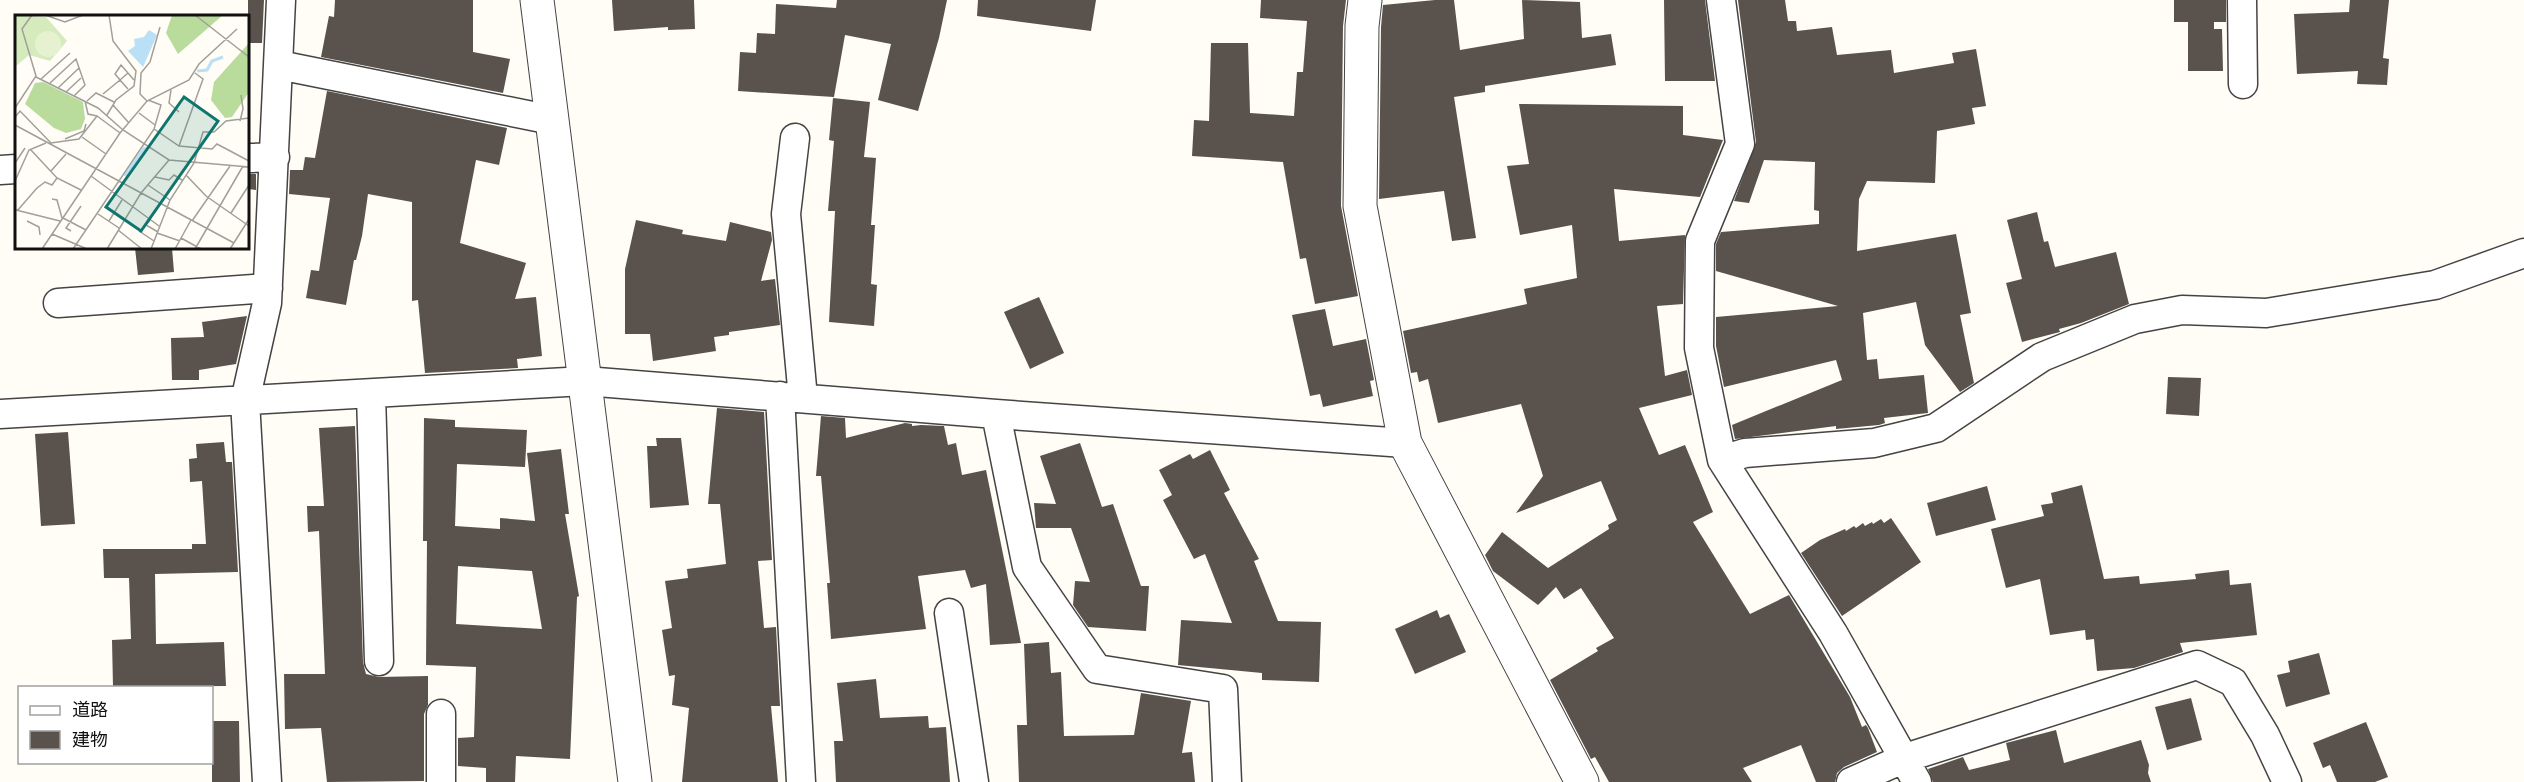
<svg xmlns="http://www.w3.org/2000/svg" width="2524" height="782" font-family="Lora,'Noto Sans JP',serif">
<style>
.building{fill:#5a524d;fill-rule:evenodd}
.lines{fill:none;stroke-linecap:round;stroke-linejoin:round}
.minor-casing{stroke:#444;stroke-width:31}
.tertiary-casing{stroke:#444;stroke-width:35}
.minor{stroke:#fff;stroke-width:28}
.tertiary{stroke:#fff;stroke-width:33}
.inset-river{fill:none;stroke:#b9e0f7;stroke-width:3}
.inset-road{fill:none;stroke:#a09f9a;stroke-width:1.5}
.view{fill:#0f766e;fill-opacity:0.15;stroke:#0f766e;stroke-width:3}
.inset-edge{fill:none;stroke:#111;stroke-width:3}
</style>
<rect width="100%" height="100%" fill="#fffdf5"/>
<!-- building -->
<path class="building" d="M248,0H264L262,43H248Z
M335,0H473V52L510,59L503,93L321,57L329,16L334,17Z
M612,0H694L695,29L668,30V27L614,31Z
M837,0H947L939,38L918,111L878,100L891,44L845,35L834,97L738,91L740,52L756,53L757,33L775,34L776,4L836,8Z
M978,0H1096L1091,31L977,16Z
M1261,0H1346L1343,26L1341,206L1358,296L1315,304L1306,258L1300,259L1283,162L1192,156L1194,120L1209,121L1211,43H1248L1250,113L1294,116L1297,72H1303L1307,21L1260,18Z
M1435,0H1454L1460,50L1524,39L1522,0L1580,2L1582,38L1611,34L1616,65L1485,86V92L1454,97L1476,238L1452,241L1444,191L1379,199L1381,27L1383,5Z
M1664,0H1705L1715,81H1665Z
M1738,0H1785L1788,21H1796L1797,31L1832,27L1837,55L1891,50L1894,73L1954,63L1952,53L1976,49L1986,106L1972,108L1975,124L1937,131L1935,183L1867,181L1859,199L1857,251L1956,234L1971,313L1960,315L1974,383L1960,392L1925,345L1916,302L1863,313L1867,360L1877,359L1879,379L1924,375L1928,413L1884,418L1885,423L1879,425L1836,429V426L1735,439L1732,425L1842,380L1836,360L1724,387L1716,346V317L1838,306L1716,271V244L1721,232L1819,224V211L1814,210L1815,162L1764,160L1749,203L1734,201L1756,142Z
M2174,0H2226V22H2214V29H2222L2223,71H2188V22H2174Z
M2350,0H2389L2383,58L2389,59L2387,85L2357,84L2358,71L2297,74L2294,14L2349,12Z
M327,91L507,128L499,165L476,160L460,243L526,263L515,299L536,297L542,356L517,359L518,368L425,373L418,300L412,301V202L368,194L362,236L356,260H354L346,305L306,298L311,270L319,271L330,198L289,194L290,170H303L305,157L315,158Z
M833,98L870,102L864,157L876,158L871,225H875L871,284L877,285L874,326L829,322L835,211H828L834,141L829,140Z
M1519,104L1683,106V135L1723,140L1700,197L1614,189L1619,241L1685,235L1683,304L1657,306L1665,376L1687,370L1692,395L1639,408L1659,455L1685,445L1713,512L1693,522L1750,614L1789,595L1850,697L1862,727L1866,725L1868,728L1877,752L1844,767L1837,773L1835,782H1816L1801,745L1743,768L1752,782H1609L1595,757L1591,759L1550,680L1598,651L1596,648L1614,638L1581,588L1564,599L1556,587L1538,605L1493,571L1485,555L1502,532L1548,568L1609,529L1608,525L1617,520L1601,481L1516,513L1543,476L1521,404L1438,423L1428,379L1419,382L1417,372L1411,373L1403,331L1527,304L1524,289L1577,278L1572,225L1520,235L1507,166L1529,164Z
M248,174H256V190L248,189Z
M2037,212L2044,242L2048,241L2055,267L2116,252L2129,304L2081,323L2059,329L2060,332L2022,342L2006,283L2022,279L2007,220Z
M636,220L683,230L682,234L726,241L730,222L771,232L772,240L761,281L775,279L780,325L729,332V335L714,337L716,351L653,361L650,334H625V269Z
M135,248H172L174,272L138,275Z
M1039,297L1064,353L1030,369L1004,312Z
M1325,309L1333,346L1366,339L1374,380L1370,381L1373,396L1323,407L1320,394L1310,396L1292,315Z
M247,316L236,364L199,370V380H172L171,338L204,337L202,322Z
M2168,377L2201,378L2199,416L2166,414Z
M717,408L764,412L772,560L758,561L764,628L776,627L780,706H771L778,782H682L689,708L672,705L675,675L669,676L662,630L672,628L665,581L688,578L687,569L726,564L720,504H708Z
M821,416L845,418L846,438L905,423L912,424V426L921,425L944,426L948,445L956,443L962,475L986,470L1021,643L990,645L986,584L971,588L965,570L918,576L926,629L831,639L827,583H830L821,476H816Z
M424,418L455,420V427L527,430L525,467L457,464L455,526L500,529V518L535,521L527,453L561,449L569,514H565L579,596L577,597L570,759L516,756L515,782H486V768L458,766V738L474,737L476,667L426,665L427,541H423ZM458,566L532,571L542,629L456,624Z
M355,426L363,662L366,674L379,677L428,676V705L424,714V781L327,782L321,728L285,729L284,674H325L319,531L308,532L307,506H324L319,428Z
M68,432L75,524L41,526L35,434Z
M656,438H681L689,505L650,508L647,446H657Z
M224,442L226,462H232L238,572L155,574L156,644L224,642L226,686L113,687L112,640L131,639L129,578H104L103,549H192V544H206L202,481L190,482L189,459L197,458L196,444Z
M1080,443L1102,507L1113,504L1141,586H1149L1146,631L1088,627L1073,605L1075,581L1090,582L1071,528H1036L1034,503L1056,504L1040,456Z
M1210,450L1230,490L1224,493L1259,559L1254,561L1278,621L1321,622L1319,682L1262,680V673L1178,665L1181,620L1232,623L1205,554L1194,559L1163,500L1172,495L1159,470L1190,454L1193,459Z
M2082,485L2104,579L2139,576L2140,584L2196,579L2195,574L2229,570L2230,585L2251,583L2257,635L2180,643L2183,652L2134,668L2097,671L2094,639L2086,640L2085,630L2050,635L2040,579L2006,588L1991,529L2044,516L2041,505L2053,503L2051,493Z
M1987,486L1996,520L1936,536L1927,503Z
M1891,518L1921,562L1842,616L1801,553L1820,540L1845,529L1846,531L1854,526L1856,528L1863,523L1865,526L1872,522L1873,524L1881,519L1884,523Z
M1437,610L1440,618L1449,614L1466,652L1415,674L1395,629Z
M1049,642L1051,673L1061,672L1064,736L1134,735L1141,693L1191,701L1182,753L1192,752L1195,782H1019L1017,725H1027L1024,644Z
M2319,653L2330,694L2286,707L2277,675L2290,672L2288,661Z
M876,679L880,718L928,716L929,728L946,727L950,782H836L834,741H843L837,683Z
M2191,698L2202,740L2167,750L2155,707Z
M212,721H239L240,782H212Z
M2366,722L2388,777L2375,782H2337L2330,765L2323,768L2313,743Z
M2056,730L2064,763L2141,740L2149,765L2148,773L2151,782H1933L1928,769L1963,757L1969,770L2010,760L2006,743Z"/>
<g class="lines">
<!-- minor casing -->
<g class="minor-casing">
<path id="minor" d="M1721,0L1740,144L1700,241L1699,348L1722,460L1833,633L1917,782
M2242,0L2243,84
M279,65L552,120
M795,138L786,214L803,398
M248,158L275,157
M0,170L16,169
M58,303L268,288
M371,395L379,661
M780,396L801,782
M0,414L585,381L996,414L1405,443
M996,414L1027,567L1097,669L1223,689L1227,782
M1722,460L1745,453L1874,443L1936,428L2042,357L2135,319L2182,310L2266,313L2435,285L2524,253
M949,613L974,782
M441,714V782
M267,782L245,401L267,303L281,0
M1851,782L1905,758L2197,665L2233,682L2265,735L2287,782"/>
</g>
<!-- tertiary casing -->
<g class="tertiary-casing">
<path id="tertiary" d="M537,0L635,782
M1365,0L1362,26L1360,206L1405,443L1582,782"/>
</g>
<!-- minor -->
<use href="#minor" class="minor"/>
<!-- tertiary -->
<use href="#tertiary" class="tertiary"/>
</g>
<!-- overview -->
<g transform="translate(15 15)">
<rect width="234" height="234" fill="#fffdf5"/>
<path d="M0,0L31,2L52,26L35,46L14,40L0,52Z" fill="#d5ebbd"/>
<path d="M157,0H208L163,39L151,18ZM234,28V77L217,102L210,103L196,85L199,67ZM28,67L68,87L70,104L66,114L51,118L39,113L10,89L20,68Z" fill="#b9dc9c"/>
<path d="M20 29a13 13 0 1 1 26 0a13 13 0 1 1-26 0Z" fill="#e6f2cf"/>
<path d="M134,15L142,20L128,52L113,36L120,31L119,24L129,22Z" fill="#b9e0f7"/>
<path class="inset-river" d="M182,56L192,55L197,46L208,42M110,161L130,132"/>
<path class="inset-road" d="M30,0L50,7L68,0M180,0L234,42M21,62L83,93L108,115L154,145L234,152M26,64L55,38M35,68L61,44L70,70L59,81M43,73L64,53M113,74L105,65L113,58M156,75L154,88L164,97M51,77L66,63M88,79L105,65L100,59L106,50L119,65M133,85L146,90L139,114M70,86L73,99L82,101M72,86L81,78L99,87M132,86L125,79L126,58L135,47L145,12M98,90L114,108M0,93L21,61L7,14L17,0M124,98L140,110M92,100L101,85L119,71L121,56L98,26L94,0M0,102L5,96L36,128L64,124L82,101L105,118M225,106L228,94L226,80M0,110L219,228M67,122L91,139M50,124L69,116L71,109M164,131L188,64L180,58M15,134L42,163L66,175M0,148L10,133M36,156L51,139M171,160L191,181L234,211M76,161L144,211M140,162L154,165L159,160L167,165M0,166L14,135L31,128M133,170L155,185M37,184L42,185L47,203M1,195L45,206M2,196L22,173L30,167L37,170L42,163M216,198L234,170M83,199L104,213M48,203L71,215M135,205L131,210L143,217M12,206L24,212L25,220M94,206L107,185M177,206L215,151M103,215L127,234M56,216L51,213L66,191M124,216L139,226M142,218L165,226M37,219L72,234M166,223L186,234M27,234L105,118L132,86L174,65L184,49L222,14M58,234L139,114L164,131L197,134L202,129L234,146M92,234L126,178L154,145M136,234L155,185L179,148L188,117H199L211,106L234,103M160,234L176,205M180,234L228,151M215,234L234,204"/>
<path class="view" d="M169,82L203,106L126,216L91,192Z"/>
<rect width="234" height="234" class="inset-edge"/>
</g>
<!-- legend -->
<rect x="18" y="686" width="195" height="78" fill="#ffffff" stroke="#a0a0a0" stroke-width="1.5"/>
<rect x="30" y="706" width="30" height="9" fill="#ffffff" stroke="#a0a0a0" stroke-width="1.5"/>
<text x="72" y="716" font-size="18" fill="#111111">道路</text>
<rect x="30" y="731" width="30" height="18" fill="#5a524d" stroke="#a0a0a0" stroke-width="1.5"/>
<text x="72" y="746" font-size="18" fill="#111111">建物</text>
</svg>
